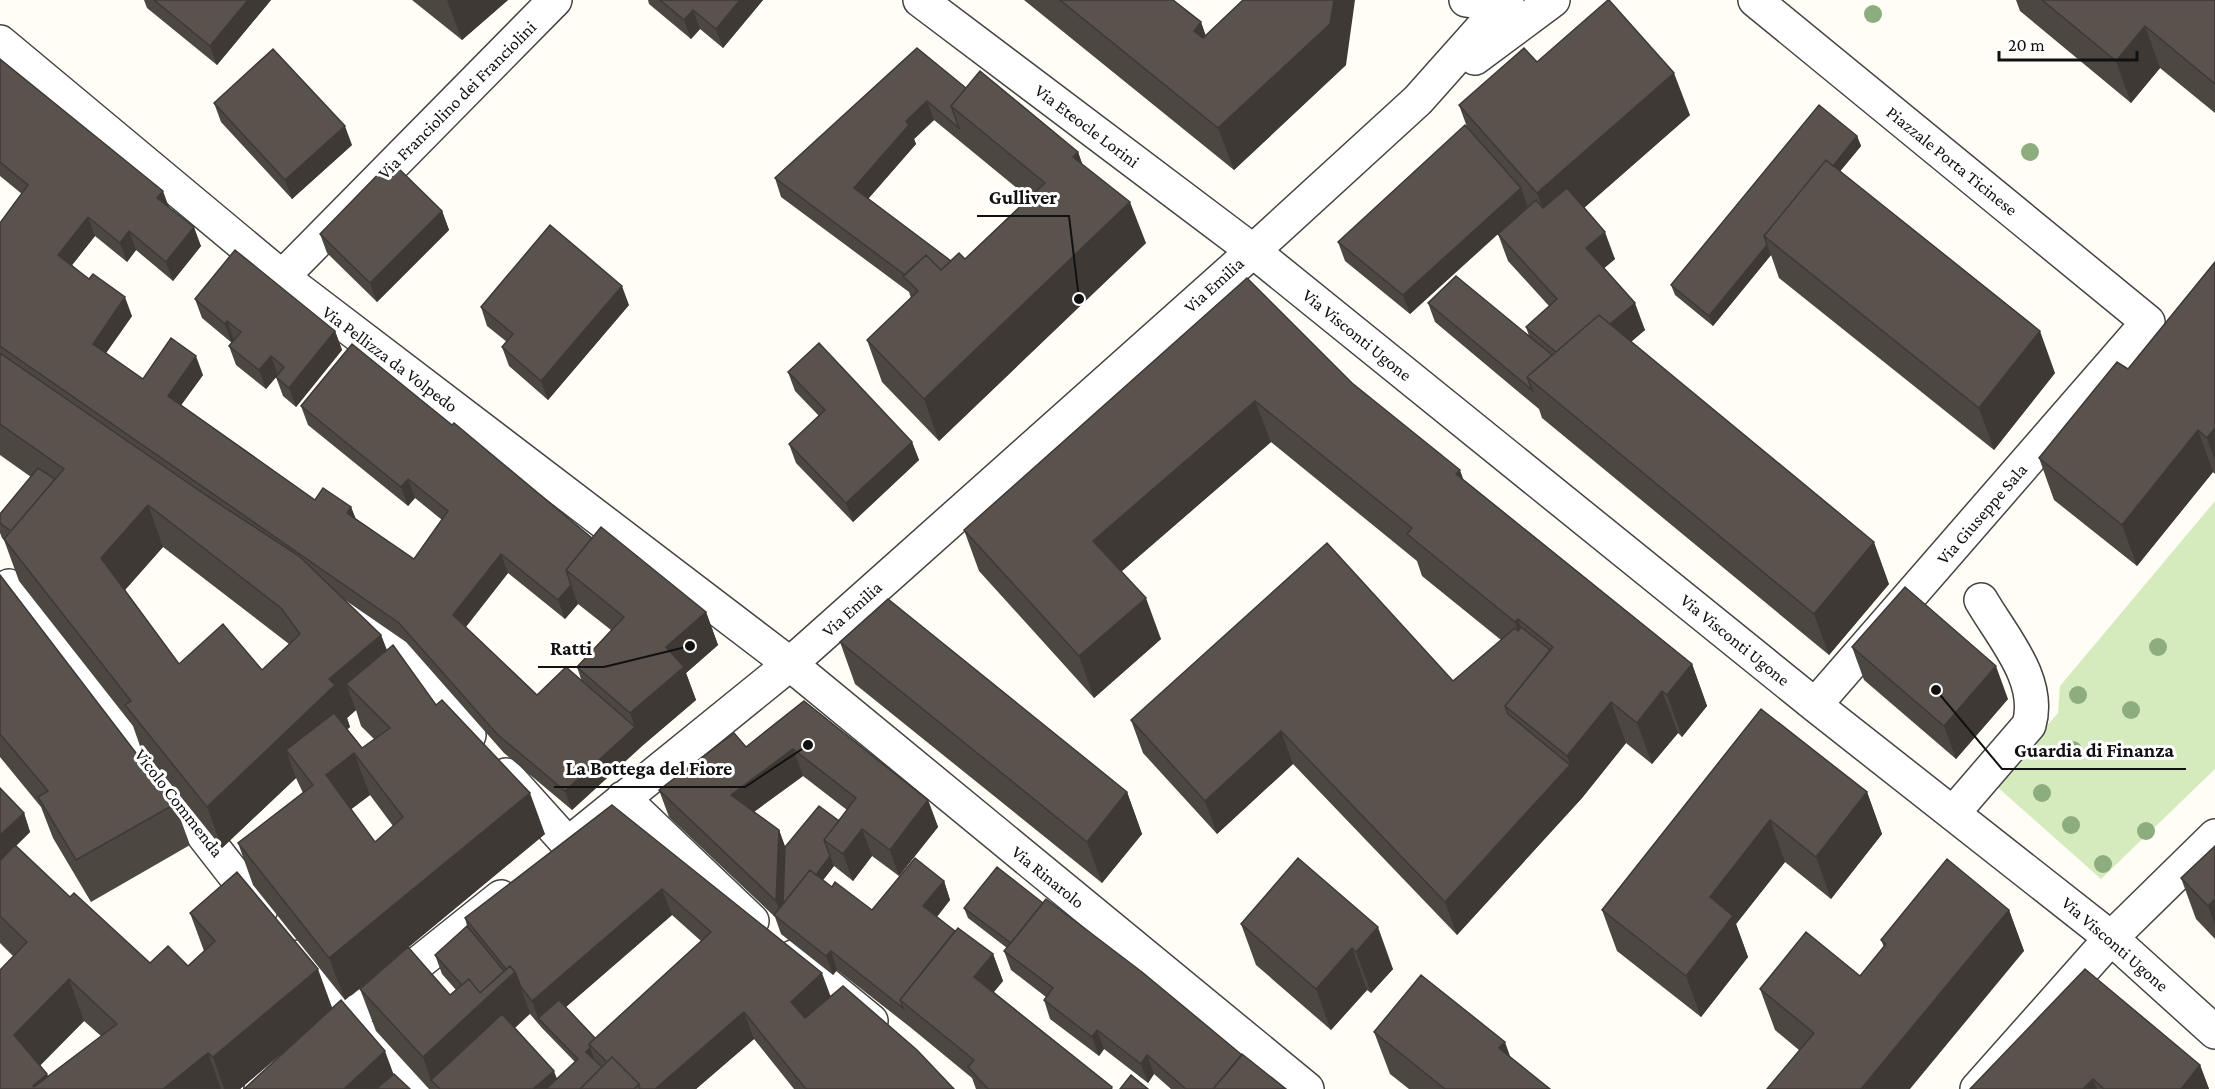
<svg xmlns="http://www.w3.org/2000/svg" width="2215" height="1089" font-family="'Crimson Pro',serif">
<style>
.green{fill:#d5ebbd}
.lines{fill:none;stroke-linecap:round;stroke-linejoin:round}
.minor-casing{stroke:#444;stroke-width:36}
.minor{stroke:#fff;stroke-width:33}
.tree{fill:#8dad7f}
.wall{fill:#4d4742;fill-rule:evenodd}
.shaded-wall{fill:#3f3936}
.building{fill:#5a524d;stroke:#3f3936;stroke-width:1.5;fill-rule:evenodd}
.labels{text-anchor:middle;stroke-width:6;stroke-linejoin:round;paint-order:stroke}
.street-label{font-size:18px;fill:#111;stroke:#fff}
.leader{fill:none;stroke:#111;stroke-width:2}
.callout-dot{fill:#111;stroke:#fff;stroke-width:2}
.callout-label{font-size:20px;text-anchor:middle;font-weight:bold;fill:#111;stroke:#fff;stroke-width:6;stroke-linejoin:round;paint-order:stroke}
</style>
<rect width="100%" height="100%" fill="#fffdf5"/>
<!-- green -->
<path class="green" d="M2215,501V769L2101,879L1995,785L2058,713L2060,686Z"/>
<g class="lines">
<!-- minor casing -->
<g class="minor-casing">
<path id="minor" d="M920,0L1253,251L1815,705L2111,938L2215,1032
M1466,0L1473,1
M1755,0L2148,322L1815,705
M0,42L282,277L790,664L1307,1089
M1475,58L1553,0
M282,277L555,0
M9,586L261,909
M349,615L391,647L469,735
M506,775L568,844
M623,798L752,921
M1954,812L2029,725C2042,680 2003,638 1981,600
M579,835L790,664L1253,251L1418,100L1507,0
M299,957L348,1019L413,1089
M793,957L871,1021
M261,1089L501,897
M1977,1089L2111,938L2215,836"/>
</g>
<!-- minor -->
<use href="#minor" class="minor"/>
</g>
<!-- trees -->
<g class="tree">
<circle cx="1873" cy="14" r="9"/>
<circle cx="2030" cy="152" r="9"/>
<circle cx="2158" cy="647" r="9"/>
<circle cx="2078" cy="695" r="9"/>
<circle cx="2131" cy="710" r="9"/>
<circle cx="2073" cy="750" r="9"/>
<circle cx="2042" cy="793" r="9"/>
<circle cx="2071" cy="825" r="9"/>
<circle cx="2146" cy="831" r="9"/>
<circle cx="2103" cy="864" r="9"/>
</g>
<!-- wall -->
<path class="wall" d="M144,0H271L217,65L147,8Z
M412,0H508L462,40Z
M648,0H763L723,48L700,29L691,39L649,4Z
M1024,0H1173L1201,22L1205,35L1346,65L1234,170Z
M2016,0H2215V113L2160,68L2131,103L2020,11Z
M917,48L966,88L1078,152L1082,164L1146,243L939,441L882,382L867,340L911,298L909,292L781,197L775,178ZM934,120L1029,198L965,259L951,261L868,199L916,144L914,139Z
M0,59L169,207L201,246L173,281L136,250L127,262L95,236L72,265L132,316L106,353L143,379L203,375L181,405L315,500L351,507L356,519L414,559L442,520L415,498L408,506L308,425L301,406L592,538L706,612L718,645L686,673L696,700L642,746L572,810L504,753L406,642L345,600L381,635L387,650L436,705L545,834L408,947L450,995L456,990L442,974L435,955L467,926L465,918L612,805L831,996L954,1089H794L754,1039L696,1089H429L376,1031L360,989L397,957L345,1000L253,885L238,843L303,793L296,778L222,848L140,746L133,726L19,581L4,540L2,538L0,533V514L31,477L0,455V223L22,194L0,176ZM163,547L289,644L262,670L179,664L125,590ZM508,573L565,619L578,604L611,630L577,667L582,682L537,695L466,627ZM356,710L361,726L374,739L362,748L347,729L350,727L347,718ZM370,795L393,826L375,842L351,809ZM672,915L701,941L595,1038L566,1007ZM530,1014L542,1028L575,1062L557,1079L515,1028Z
M1537,62L1690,115L1584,208L1615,259L1604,268L1645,330L1631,341L1889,584L1829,655L1542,418L1539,409L1435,322L1428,303L1529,336L1526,327L1549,306L1508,261L1498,234L1528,207L1527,206L1410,314L1345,261L1338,242L1467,127L1459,105Z
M214,103L352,145L292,199L221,122Z
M1857,136L1861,146L1840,171L2055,373L1994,450L1779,278L1771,255L1713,326L1675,295L1671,285Z
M442,211L449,230L377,302L327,253L320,234Z
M2215,262V474L2213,472L2137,566L2054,500L2039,458L2128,369Z
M1247,278L1352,383L1463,479L1692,664L1707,706L1682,737L1678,733L1652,764L1626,743L1582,798L1457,935L1293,764L1217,834L1143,753L1131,720L1453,681L1501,640L1422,576L1417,561L1271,442L1121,572L1161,639L1094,698L979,571L964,530Z
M195,299L335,331L342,350L296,407L283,396L276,377L266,389L236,365L229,346L232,343L202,318Z
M629,305L548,400L509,366L502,347L507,342L487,326L481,307Z
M788,372L912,442L919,460L853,522L796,463L789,444L819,416L795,391Z
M0,575L175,804L190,845L91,902L53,838L41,807L0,757Z
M840,642L1127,792L1142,834L1102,883L855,684Z
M1852,647L2008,699L1956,759L1864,680Z
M804,701L928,800L938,827L899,876L872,856L853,881L834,866L823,880L832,887L872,910L944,881L950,900L937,917L955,931L993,954L1003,981L994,992L1113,1089H976L972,1078L910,1027L837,970L833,975L781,934L775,917L669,817L659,790L746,747ZM803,776L847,810L839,821L785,847L779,830L754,812Z
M1761,709L1867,792L1882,834L1831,899L1785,862L1736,924L1748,957L1701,1017L1617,951L1602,910Z
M24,813L30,832L16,846L70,897L150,963L188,966L204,951L190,913L237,872L291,1046L240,1089H0L13,956L0,943V861ZM84,1021L101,1036L48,1076L40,1065Z
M2215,846V939L2196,919L2181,878Z
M1298,858L1393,969L1371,993L1367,990L1331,1030L1256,965L1241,924Z
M1043,903L1242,1055L1286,1089H1171L1154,1074L1148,1083L1104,1049L1099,1056L1050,1019L1044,1000L1046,997L1011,970L1004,951L1007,948L968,918L964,908Z
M2009,910L2024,951L1799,1050L1775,1030L1760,989L1860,976L1884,947L1881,940Z
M1374,1032L1510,1057L1550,1089H1409L1390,1074Z
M2200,1065L2209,1089H1970Z"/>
<!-- shaded-wall -->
<path class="shaded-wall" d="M248,0H271L217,65L210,46Z
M447,0H508L462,40Z
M740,0H763L723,48L716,29Z
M1334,0H1355L1346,65L1234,170L1218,128Z
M693,10L700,29L691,39L684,20Z
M1201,22L1216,64L1194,31Z
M2145,26L2160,68L2131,103L2116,61Z
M1674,73L1690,115L1553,235L1537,193Z
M927,101L934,120L914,139L916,144L861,207L854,188L906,121Z
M345,126L352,145L292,199L285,180Z
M1857,136L1861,146L1778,247L1771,242Z
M1078,152L1093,194L1073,157Z
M1521,188L1528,207L1410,314L1403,295Z
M163,191L170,210L157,198Z
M1130,202L1146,243L939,441L924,399Z
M442,211L449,230L377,302L370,283Z
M88,217L95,236L65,274L58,255Z
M194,227L201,246L173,281L166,262Z
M129,231L136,250L127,262L120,243Z
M1605,232L1615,259L1596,275L1586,248Z
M1767,245L1771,255L1713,326L1709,316Z
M622,286L629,305L548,400L541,381Z
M125,297L132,316L99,363L93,344Z
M1635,303L1645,330L1559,404L1567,362Z
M227,321L234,340L232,343L225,324Z
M335,331L342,350L296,407L289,388Z
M2040,331L2055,373L1994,450L1979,408Z
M196,356L203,375L174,415L168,396Z
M271,356L278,375L266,389L259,370Z
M1255,401L1271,442L1108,583L1093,541Z
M2215,428V460L2207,438Z
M2198,430L2213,472L2137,566L2122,525Z
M912,442L919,460L853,522L846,503Z
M1460,470L1475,512L1456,474Z
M408,479L415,498L408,506L401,487Z
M148,505L163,547L116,600L101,558Z
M351,507L358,526L347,513Z
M1874,542L1889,584L1829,655L1814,614Z
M501,554L508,573L460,634L453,615Z
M571,585L578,604L565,619L558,600Z
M1146,598L1161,639L1094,698L1079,656Z
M706,612L718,645L686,673L696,700L642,746L572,810L565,791L635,727L630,713L666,647Z
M1518,619L1533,660L1530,664L1515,622Z
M381,635L396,676L346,684L356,710L347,718L350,727L303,772L286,750L296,778L222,848L207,807L329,679Z
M1692,664L1707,706L1682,737L1667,695Z
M1996,666L2008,699L1956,759L1944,726Z
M1662,691L1678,733L1652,764L1637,723Z
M1611,702L1626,743L1582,798L1567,756Z
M1281,731L1293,764L1217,834L1205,801Z
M793,749L803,776L741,821L731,795Z
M354,753L370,795L341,817L326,775Z
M1570,765L1582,798L1457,935L1445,902Z
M1127,792L1142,834L1102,883L1087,842Z
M1867,792L1882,834L1831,899L1816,857Z
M530,793L545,834L345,1000L329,958Z
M928,800L938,827L899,876L890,850Z
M24,813L30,832L0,861V835Z
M1770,820L1785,862L1736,924L1748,957L1701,1017L1686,976L1710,897Z
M862,829L872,856L853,881L843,854Z
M779,830L789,857L830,856L834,866L788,925L784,923L776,901Z
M944,881L950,900L930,925L923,906Z
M662,889L672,915L545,1025L538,1018L532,1001Z
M2215,899V925L2208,906Z
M2009,910L2024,951L1910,1089H1861Z
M1378,927L1393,969L1371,993L1356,952Z
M1352,948L1367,990L1331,1030L1316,989Z
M831,951L837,970L833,975L826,956Z
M993,954L1003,981L984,1003L974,977Z
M318,969L333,1010L240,1089H224L213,1057Z
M515,972L530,1013L449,1089L431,1080L423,1057Z
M822,973L832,1000L800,1029L791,1002Z
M69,979L84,1021L29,1077L14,1035Z
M744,1012L754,1039L696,1089H655Z
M1097,1030L1104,1049L1099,1056L1092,1037Z
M1505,1042L1520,1084L1499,1048Z
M590,1048L594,1058L590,1061L586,1052Z
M385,1051L399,1089H344Z
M208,1053L221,1089H163Z
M1147,1055L1154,1074L1148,1083L1141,1064Z
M2200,1065L2209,1089H2181Z
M554,1071L561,1089H533Z
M47,1074L53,1089H34L33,1086Z
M2093,1079L2097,1089H2083Z"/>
<!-- building -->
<path class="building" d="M154,0H248L210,46Z
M660,0H740L716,29L693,10L684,20Z
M1060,0H1173L1201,22L1194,31L1203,38L1243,0H1334L1330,24L1218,128Z
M1608,0H1609L1674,73L1537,193L1459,105L1524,48L1537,62Z
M2042,0H2215V84L2145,26L2116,61Z
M917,48L966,88L951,106L959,128L927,101L906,121L909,125L854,188L951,261L941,270L926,255L905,275L775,178Z
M273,49L345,126L285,180L214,103Z
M0,59L163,191L157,198L194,227L166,262L129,231L120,243L88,217L58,255L89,279L93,274L125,297L93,344L143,379L171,338L196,356L168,396L315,500L323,488L351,507L347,513L414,559L448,511L408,479L401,487L301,406L352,344L452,425L454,423L592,538L566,570L571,585L558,600L501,554L453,615L537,695L566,667L635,727L565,791L497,734L399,623L0,346V223L28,185L0,162Z
M980,71L1078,152L1073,157L1130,202L924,399L867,340L918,291L903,276L926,255L941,270L959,253L965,259L1045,183L951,106Z
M1819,105L1857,136L1833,166L1826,160L1764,236L1767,245L1709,316L1671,285Z
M1465,125L1521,188L1403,295L1338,242Z
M1826,160L2040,331L1979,408L1764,236Z
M391,161L442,211L370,283L320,234Z
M1567,188L1605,232L1586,248L1635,303L1610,324L1599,315L1556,352L1526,327L1557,299L1498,234L1536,200L1543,208Z
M550,225L622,286L541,381L502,347L513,334L481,307Z
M235,250L335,331L289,388L276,377L284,367L271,356L259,370L229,346L241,332L227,321L225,324L195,299Z
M2215,262V428L2207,438L2198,430L2122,525L2039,458L2117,362L2128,369Z
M1456,276L1552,355L1527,377L1532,390L1428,303Z
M1247,278L1352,383L1460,470L1456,474L1692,664L1667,695L1662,691L1637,723L1611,702L1567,756L1505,706L1553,647L1518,619L1515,622L1407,534L1412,528L1255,401L1093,541L1146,598L1079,656L964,530Z
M1599,315L1874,542L1814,614L1527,377Z
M819,343L912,442L846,503L789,444L825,410L788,372Z
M0,353L207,496L299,556L381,635L329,679L335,685L207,807L125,705L131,701L4,539L64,469L0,424ZM148,505L281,608L300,634L262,670L223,624L179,664L101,558Z
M38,468L55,479L11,531L0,523V514Z
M601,527L706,612L666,647L684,667L630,713L577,667L624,617L566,570Z
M1327,543L1453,681L1515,628L1518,631L1521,627L1550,650L1505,706L1508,714L1570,765L1445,902L1281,731L1205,801L1131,720Z
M0,575L175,804L76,860L38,797L48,791L0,734Z
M1905,587L1996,666L1944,726L1852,647Z
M888,599L1127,792L1087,842L840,642Z
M393,645L436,705L442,700L530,793L329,958L238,843L313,785L286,750L334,713L362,748L390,728L346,684ZM354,753L403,817L375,842L326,775Z
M804,701L928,800L890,850L862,829L843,854L824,840L856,798L793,749L731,795L779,830L776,901L659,790L734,733L746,747Z
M1761,709L1867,792L1816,857L1770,820L1710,897L1733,916L1686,976L1602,910Z
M0,788L24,813L0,835Z
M612,805L822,973L791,1002L805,1018L843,986L917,1050L954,1089H806L744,1012L655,1089H640L639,1084L612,1057L607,1062L589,1044L711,932L662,889L532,1001L521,987L515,972L510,966L506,969L465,918Z
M819,806L839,821L824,840L830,856L816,875L810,870L783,904L785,847Z
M15,845L70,897L74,893L150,963L168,946L188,966L215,941L190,913L237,872L318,969L213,1057L208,1053L163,1089H0V970L27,942L0,916V861ZM69,979L117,1024L34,1087L33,1086L47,1074L14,1035Z
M2215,846V899L2208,906L2181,878Z
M915,858L944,881L923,906L955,931L900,1000L903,1008L831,951L826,956L774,915L810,870L832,887L835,882L872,910Z
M1298,858L1378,927L1356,952L1352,948L1316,989L1241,924Z
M1947,859L2009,910L1861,1089H1767L1814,1033L1760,989L1806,932L1860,976L1886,944L1881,940Z
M997,867L1043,903L1011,943L964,908Z
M1046,899L1142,972L1242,1055L1213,1089H1186L1147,1055L1141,1064L1097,1030L1092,1037L1044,1000L1053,988L1004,951Z
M467,926L504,971L480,993L469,979L462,985L435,955Z
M958,928L993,954L974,977L1112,1087L1111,1089H988L968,1067L974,1060L900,1000Z
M408,947L450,995L469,979L480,993L510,966L515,972L423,1057L360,989Z
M2085,969L2200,1065L2181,1089H2104L2093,1079L2083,1089H1970Z
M1421,975L1505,1042L1499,1048L1550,1089H1445L1374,1032Z
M341,1000L385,1051L344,1089H244Z
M559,1000L595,1038L589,1044L590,1048L586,1052L602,1067L580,1089H546L578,1059L538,1018Z
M502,1014L554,1071L533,1089H440L431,1080Z
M1242,1054L1286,1089H1213Z
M612,1057L639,1084L634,1089H580Z
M394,1074L410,1089H376Z
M1131,1075L1148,1089H1120Z"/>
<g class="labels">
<!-- street labels -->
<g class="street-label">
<text transform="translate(457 100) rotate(-45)" y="6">Via Franciolino dei Franciolini</text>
<text transform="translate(1087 126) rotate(37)" y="6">Via Eteocle Lorini</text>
<text transform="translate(1952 161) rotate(39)" y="6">Piazzale Porta Ticinese</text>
<text transform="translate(1214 285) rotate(-42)" y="6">Via Emilia</text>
<text transform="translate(1357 335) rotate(39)" y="6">Via Visconti Ugone</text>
<text transform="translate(390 359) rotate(37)" y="6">Via Pellizza da Volpedo</text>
<text transform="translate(1982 514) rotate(-49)" y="6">Via Giuseppe Sala</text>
<text transform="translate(852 609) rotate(-42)" y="6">Via Emilia</text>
<text transform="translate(1735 640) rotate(39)" y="6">Via Visconti Ugone</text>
<text transform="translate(179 803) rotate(52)" y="6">Vicolo Commenda</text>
<text transform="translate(1048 877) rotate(39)" y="6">Via Rinarolo</text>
<text transform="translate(2115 944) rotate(41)" y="6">Via Visconti Ugone</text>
</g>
</g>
<!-- callouts -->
<path class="leader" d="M1079 299L1069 216H977M690 646L604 667H538M1936 690L2002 769H2186M808 745L745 787H554"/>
<g class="callout-dot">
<circle cx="1079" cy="299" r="6"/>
<circle cx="690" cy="646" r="6"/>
<circle cx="1936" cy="690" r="6"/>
<circle cx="808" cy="745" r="6"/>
</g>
<g class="callout-label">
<text x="1023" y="204">Gulliver</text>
<text x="571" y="655">Ratti</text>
<text x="2094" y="757">Guardia di Finanza</text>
<text x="649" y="775">La Bottega del Fiore</text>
</g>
<!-- scale -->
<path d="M1999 51v9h138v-9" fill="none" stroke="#111111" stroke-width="3"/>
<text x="2008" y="51" font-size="18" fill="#111111" stroke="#ffffff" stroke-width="4.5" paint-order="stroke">20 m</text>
</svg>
